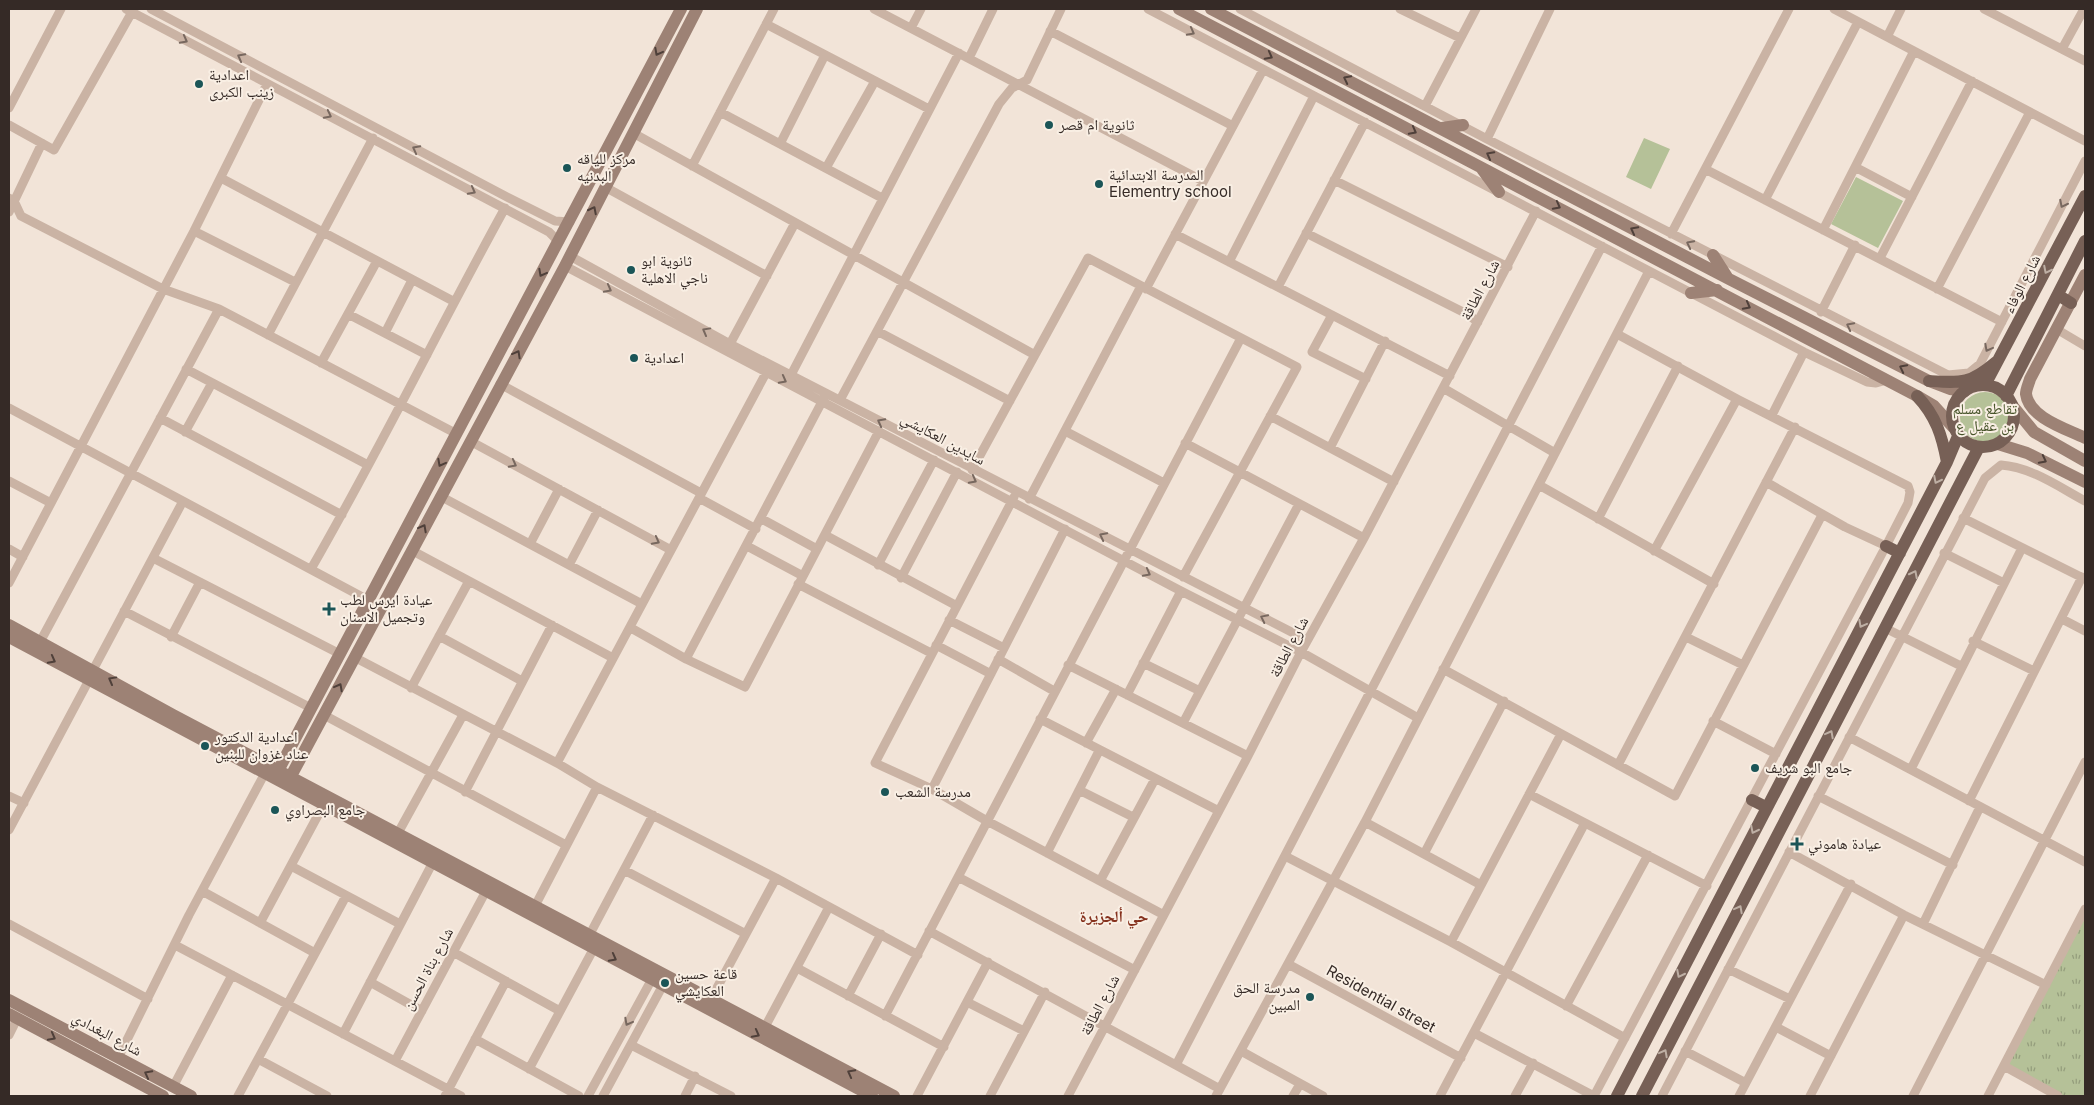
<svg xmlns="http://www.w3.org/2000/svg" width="2094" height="1105" font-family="Inter,'Noto Naskh Arabic',sans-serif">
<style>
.grass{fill:url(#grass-tufts)}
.park{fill:#b5c198}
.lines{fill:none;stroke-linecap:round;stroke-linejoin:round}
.street{stroke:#cab3a4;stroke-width:9}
.secondary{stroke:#9d8275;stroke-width:12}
.primary{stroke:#776056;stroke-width:12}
.oneway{stroke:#78685f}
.oneway2{stroke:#4f403a}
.oneway3{stroke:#beafa4}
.poi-dot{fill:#1b5557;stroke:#f9efe4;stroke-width:2}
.labels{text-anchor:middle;stroke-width:4;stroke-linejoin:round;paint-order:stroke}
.poi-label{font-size:15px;fill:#352a26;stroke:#f9efe4;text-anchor:start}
.street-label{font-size:15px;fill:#352a26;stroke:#f9efe4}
.park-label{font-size:15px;fill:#465329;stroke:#f9efe4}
.neighbourhood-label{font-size:16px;font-weight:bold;fill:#85311d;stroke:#f9efe4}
</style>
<defs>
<pattern id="grass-tufts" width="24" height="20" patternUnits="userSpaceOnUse" patternTransform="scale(1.25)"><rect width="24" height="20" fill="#b5c198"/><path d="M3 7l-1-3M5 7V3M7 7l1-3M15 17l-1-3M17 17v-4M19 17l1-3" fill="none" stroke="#949d7c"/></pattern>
</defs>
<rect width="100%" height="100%" fill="#f2e4d8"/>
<!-- grass -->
<path class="grass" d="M2085,909V1096H2058L2004,1066Z"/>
<!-- park -->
<path class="park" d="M1644,138L1670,149L1651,189L1626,177Z
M1856,177L1903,201L1878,248L1831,224Z
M1960 417a25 25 0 1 1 50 0a25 25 0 1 1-50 0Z"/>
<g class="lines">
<!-- street -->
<path class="street" d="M126,9L549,232L559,242
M151,9L509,198L555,221L570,222
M874,9L1203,181
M1148,9L1804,352L1867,382L1876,383L1887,380
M1240,9L1487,139L1948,375L1969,373L1980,364L2085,161
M1400,9L1460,38
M1834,9L2085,141
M1984,9L2085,61
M766,24L929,109
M911,28L921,9
M1050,31L1233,126
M1887,37L1901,9
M2062,49L2084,9
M969,58L993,9
M1425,106L1476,9
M9,108L61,9
M720,112L882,198
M9,125L54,150L132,12
M633,133L1035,355
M1487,139L1550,9
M780,144L825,55
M692,166L774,9
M1855,167L1912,197
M826,168L875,81
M1705,169L2002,322
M221,178L453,301
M1334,180L1508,267
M605,187L767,276
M9,198L14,201L21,216L163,289L219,309L457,434
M1765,200L1858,22
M9,212L42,143
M1823,230L1914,51
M194,231L295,282
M1306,233L1467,314L1478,322
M1175,234L1450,376
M1671,234L1789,9
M570,256L730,344L1307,640
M1880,258L1972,81
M1229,262L1314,96
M565,266L1181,591L1301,652L1418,718
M1278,287L1365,122
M1146,289L1263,70
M1937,289L2030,112
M1821,312L1855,245
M348,314L427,355
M1332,315L1312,352L1366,379
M2058,330L2085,346
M877,331L1010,401
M385,333L412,280
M1617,334L1737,399L1908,486L1910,492L1908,503L1886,546L1845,527L1766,482
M268,335L373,138
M730,344L795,223
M321,363L377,261
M186,369L368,465
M791,375L959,53
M500,384L701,493
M1443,388L1555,453
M840,400L999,104L1012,88L1027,80L1061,9
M9,408L368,600
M1772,415L1804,352
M1270,416L1394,482
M160,418L342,515
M1065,431L1164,483
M185,432L212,383
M470,441L671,550
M1185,443L1364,538
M1330,448L1385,341
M972,470L1088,258L1297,367L1183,577
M9,481L51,503
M1539,485L1714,584
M440,496L642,604
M1014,497L875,763L932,789L987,821L1164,915
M699,498L756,529
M1029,499L1141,286
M1963,518L2085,579
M762,519L817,549
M1598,519L1678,366
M825,535L957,606
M530,544L559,489
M747,546L803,576
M9,549L23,557
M411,550L613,658
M1654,551L1737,399
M1944,553L2004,583
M153,558L340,654
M569,565L598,510
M878,565L934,460
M311,569C379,451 439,328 505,208
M901,578L957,472
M9,583L194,231L267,84
M798,584L931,653
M124,611L311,708
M2062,619L2085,631
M949,620L1004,648
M631,628L686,659L745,687L879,431
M1885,628L1961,666
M439,636L522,681
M171,637L200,582
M1686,637L1743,665
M1973,641L2034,671
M40,642L219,309
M936,645L991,674
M354,657L557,763L597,787L776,878L918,955
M686,659L825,396
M998,659L1054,691
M1143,663L1200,691
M1068,665L1248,756
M1443,669L1675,796L1822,515
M93,670L183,501
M411,688L469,581
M1127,695L1181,591
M324,715L566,845
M1040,719L1219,811
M1713,721L1776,754
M1183,723L1299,504
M1849,737L2085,862
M1086,743L1116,689
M557,763L767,371
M1618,765L1795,427
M1911,769L2022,548
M932,789L1065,529
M1079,790L1133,817
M465,792L552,625
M1529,794L1707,886
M9,796L24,803
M1818,796L1953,865
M1969,801L2082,577
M1365,822L1481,885
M9,830L89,680
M398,833L463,715
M1789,852L1904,915L2046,985
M1047,853L1099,751
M1424,854L1504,701
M1285,856L1451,942L1625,1038
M291,866L400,924
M624,870L746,934
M958,877L1135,970
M1100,881L1155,779
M202,891L315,953
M535,906L597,787
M260,923L324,804
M9,924L148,999
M1923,924L1980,807
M929,931L1220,1089
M590,934L653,815
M1451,942L1561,734
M175,945L461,1096
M453,952L560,1011
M1288,964L1461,1058
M797,968L944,1047
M1728,969L1790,999
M370,982L422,1011
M848,996L881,934
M711,999L776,878
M967,1002L1024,1031
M1566,1006L1648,855
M885,1016L1241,338
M765,1027L829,907
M1776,1027L1831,1056
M1474,1033L1594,1096
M343,1034L433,862
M9,1035L17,1019
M475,1039L579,1096
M631,1045L731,1096
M1241,1051L1323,1096
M1685,1051L1746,1083
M118,1058L189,915L265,773
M258,1059L327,1096
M395,1061L486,891
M1176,1065L1602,246
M2004,1066L2058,1096
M529,1069L594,948
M173,1087L232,975
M238,1096L346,896
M445,1096L506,981
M588,1096L652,979
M603,1096L663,985
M685,1096L695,1076
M917,1096L988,962
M990,1096L1045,992
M1068,1096L1248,756L1301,652L1364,538L1536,211
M1216,1096L1365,822L1649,271
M1293,1096L1300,1084
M1440,1096L1585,823
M1515,1096L1533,1063
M1594,1096L1886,546
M1662,1096L1985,478L2001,465C2031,467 2059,487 2085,501
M1739,1096L1851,884
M1810,1096L1904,915
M1913,1096L2085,762
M1988,1096L2085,909"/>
<!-- secondary -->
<path class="secondary" d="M1179,9L1917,396L1934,406L1953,427
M1211,9L1729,279L1929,381L1950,389L1965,391
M1442,128L1463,125
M1482,169L1499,192
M1713,255L1727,277
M2085,275L2030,379C2029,383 2026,389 2026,394C2029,418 2067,429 2085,438
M1691,293L1717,290
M2011,404L2034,432L2085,461
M1998,444L2027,453L2085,482
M9,625L173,715L894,1096
M9,637L872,1096
M279,769L681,9
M291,776L565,266L697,9
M9,1000L191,1096
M9,1014L163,1096"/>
<!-- primary -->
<path class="primary" d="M2058,295L2071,303
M1929,381C1962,383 1970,384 1996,362
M1952 416a31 31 0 1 1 62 0a31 31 0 1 1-62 0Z
M1985,385L2085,196
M1917,396C1936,416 1942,436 1947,462
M2006,396L2085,241
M1886,546L1900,553
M1752,800L1766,807
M1617,1096L1947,462L1958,436
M1642,1096L1979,447"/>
</g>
<!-- one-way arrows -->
<defs><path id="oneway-chevron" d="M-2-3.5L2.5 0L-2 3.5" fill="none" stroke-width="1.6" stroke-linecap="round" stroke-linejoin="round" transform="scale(1.25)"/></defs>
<g class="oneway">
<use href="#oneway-chevron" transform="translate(1191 32) rotate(28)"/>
<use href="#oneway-chevron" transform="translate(184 40) rotate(28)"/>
<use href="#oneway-chevron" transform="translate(241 57) rotate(-152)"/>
<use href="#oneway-chevron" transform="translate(328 115) rotate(27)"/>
<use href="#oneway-chevron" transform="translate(416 149) rotate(-152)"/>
<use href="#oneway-chevron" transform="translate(472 191) rotate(28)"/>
<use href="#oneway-chevron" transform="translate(2063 204) rotate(117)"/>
<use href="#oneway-chevron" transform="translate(1690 244) rotate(-153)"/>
<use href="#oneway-chevron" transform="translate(608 289) rotate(28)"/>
<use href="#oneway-chevron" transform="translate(1850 326) rotate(-153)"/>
<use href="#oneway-chevron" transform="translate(706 331) rotate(-151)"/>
<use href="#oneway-chevron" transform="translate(1988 348) rotate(118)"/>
<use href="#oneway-chevron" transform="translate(783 380) rotate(28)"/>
<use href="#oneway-chevron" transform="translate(881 422) rotate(-152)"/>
<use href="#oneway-chevron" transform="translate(513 464) rotate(28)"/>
<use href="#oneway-chevron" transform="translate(973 480) rotate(28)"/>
<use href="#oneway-chevron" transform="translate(1103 536) rotate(-153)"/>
<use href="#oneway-chevron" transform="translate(656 541) rotate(28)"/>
<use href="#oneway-chevron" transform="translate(1147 573) rotate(28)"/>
<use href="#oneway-chevron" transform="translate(1264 618) rotate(-154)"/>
<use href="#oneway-chevron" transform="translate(628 1022) rotate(118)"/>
</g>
<g class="oneway2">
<use href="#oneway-chevron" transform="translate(658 52) rotate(118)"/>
<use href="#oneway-chevron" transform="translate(1269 56) rotate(28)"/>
<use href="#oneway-chevron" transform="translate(1347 79) rotate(-153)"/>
<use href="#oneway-chevron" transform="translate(1413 131) rotate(28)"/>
<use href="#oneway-chevron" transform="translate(1490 155) rotate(-152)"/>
<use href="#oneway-chevron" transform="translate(1557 206) rotate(28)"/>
<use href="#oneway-chevron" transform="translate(593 210) rotate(-63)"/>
<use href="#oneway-chevron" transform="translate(1634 230) rotate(-152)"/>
<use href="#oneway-chevron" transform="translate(542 273) rotate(118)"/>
<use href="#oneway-chevron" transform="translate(1747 306) rotate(28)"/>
<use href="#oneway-chevron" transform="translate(517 354) rotate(-61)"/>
<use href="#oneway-chevron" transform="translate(1903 368) rotate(-153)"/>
<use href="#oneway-chevron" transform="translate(2043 460) rotate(27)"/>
<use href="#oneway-chevron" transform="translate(441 463) rotate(118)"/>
<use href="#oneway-chevron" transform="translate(423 528) rotate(-62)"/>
<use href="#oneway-chevron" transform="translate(52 660) rotate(28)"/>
<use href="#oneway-chevron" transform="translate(112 680) rotate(-151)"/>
<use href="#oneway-chevron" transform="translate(339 687) rotate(-62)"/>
<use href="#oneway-chevron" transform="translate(613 958) rotate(28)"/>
<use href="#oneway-chevron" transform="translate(756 1034) rotate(28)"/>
<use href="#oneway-chevron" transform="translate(52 1037) rotate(28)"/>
<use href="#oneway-chevron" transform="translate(851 1073) rotate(-152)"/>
<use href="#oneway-chevron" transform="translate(148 1074) rotate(-152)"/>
</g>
<g class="oneway3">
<use href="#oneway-chevron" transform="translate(2047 270) rotate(117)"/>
<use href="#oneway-chevron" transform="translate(1937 480) rotate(117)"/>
<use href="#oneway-chevron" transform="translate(1914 574) rotate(-63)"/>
<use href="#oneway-chevron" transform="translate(1862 624) rotate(118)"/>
<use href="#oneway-chevron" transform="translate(1830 734) rotate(-62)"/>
<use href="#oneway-chevron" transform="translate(1754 830) rotate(117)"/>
<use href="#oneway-chevron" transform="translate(1739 909) rotate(-62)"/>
<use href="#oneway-chevron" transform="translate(1680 974) rotate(117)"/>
<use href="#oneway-chevron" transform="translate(1664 1053) rotate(-62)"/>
</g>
<!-- markers -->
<g class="poi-dot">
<circle cx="199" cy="84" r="5"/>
<circle cx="1049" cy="125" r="5"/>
<circle cx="567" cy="168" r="5"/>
<circle cx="1099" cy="184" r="5"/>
<circle cx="631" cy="270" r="5"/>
<circle cx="634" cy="358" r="5"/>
<path d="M326.5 601.5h5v5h5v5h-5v5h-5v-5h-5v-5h5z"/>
<circle cx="205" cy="746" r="5"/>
<circle cx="1755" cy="768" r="5"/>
<circle cx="885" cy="792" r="5"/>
<circle cx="275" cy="810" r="5"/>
<path d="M1794.5 836.5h5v5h5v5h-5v5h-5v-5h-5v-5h5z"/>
<circle cx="665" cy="983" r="5"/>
<circle cx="1310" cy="997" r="5"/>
</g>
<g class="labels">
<!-- poi labels -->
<g class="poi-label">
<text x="209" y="80">اعدادية<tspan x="209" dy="17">زينب الكبرى</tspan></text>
<text x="1059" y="130">ثانوية ام قصر</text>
<text x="577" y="164">مركز للياقه<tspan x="577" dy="17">البدنيه</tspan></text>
<text x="1109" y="180">المدرسة الابتدائية<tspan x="1109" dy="17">Elementry school</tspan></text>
<text x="641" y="266">ثانوية ابو<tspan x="641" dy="17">ناجي الاهلية</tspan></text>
<text x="644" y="363">اعدادية</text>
<text x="340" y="605">عيادة ايرس لطب<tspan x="340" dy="17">وتجميل الاسنان</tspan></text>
<text x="215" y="742">اعدادية الدكتور<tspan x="215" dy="17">عناد غزوان للبنين</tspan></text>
<text x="1765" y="773">جامع البو شريف</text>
<text x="895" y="797">مدرسة الشعب</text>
<text x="285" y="815">جامع البصراوي</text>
<text x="1808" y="849">عيادة هاموني</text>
<text x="675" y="979">قاعة حسين<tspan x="675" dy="17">العكايشي</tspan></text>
<text x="1300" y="993" text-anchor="end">مدرسة الحق<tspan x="1300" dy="17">المبين</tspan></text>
</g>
<!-- street labels -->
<g class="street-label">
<text transform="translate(2022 284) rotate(-63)" y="5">شارع الوفاء</text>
<text transform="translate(1480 290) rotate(-62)" y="5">شارع الطاقة</text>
<text transform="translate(943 439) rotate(28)" y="5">سايدين العكايشي</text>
<text transform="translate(1289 647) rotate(-62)" y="5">شارع الطاقة</text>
<text transform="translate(428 969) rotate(-62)" y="5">شارع بناة الحسن</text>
<text transform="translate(1381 999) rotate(29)" y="5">Residential street</text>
<text transform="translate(1100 1005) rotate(-62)" y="5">شارع الطاقة</text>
<text transform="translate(107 1034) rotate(28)" y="5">شارع البغدادي</text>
</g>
<!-- park labels -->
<g class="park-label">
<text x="1985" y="414">تقاطع مسلم<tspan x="1985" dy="17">بن عقيل ع</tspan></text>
</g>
<!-- neighbourhood labels -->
<g class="neighbourhood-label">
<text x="1114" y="922">حي ألجزيرة</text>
</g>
</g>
<!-- border -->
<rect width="2094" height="1105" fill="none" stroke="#352a26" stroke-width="20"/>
</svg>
